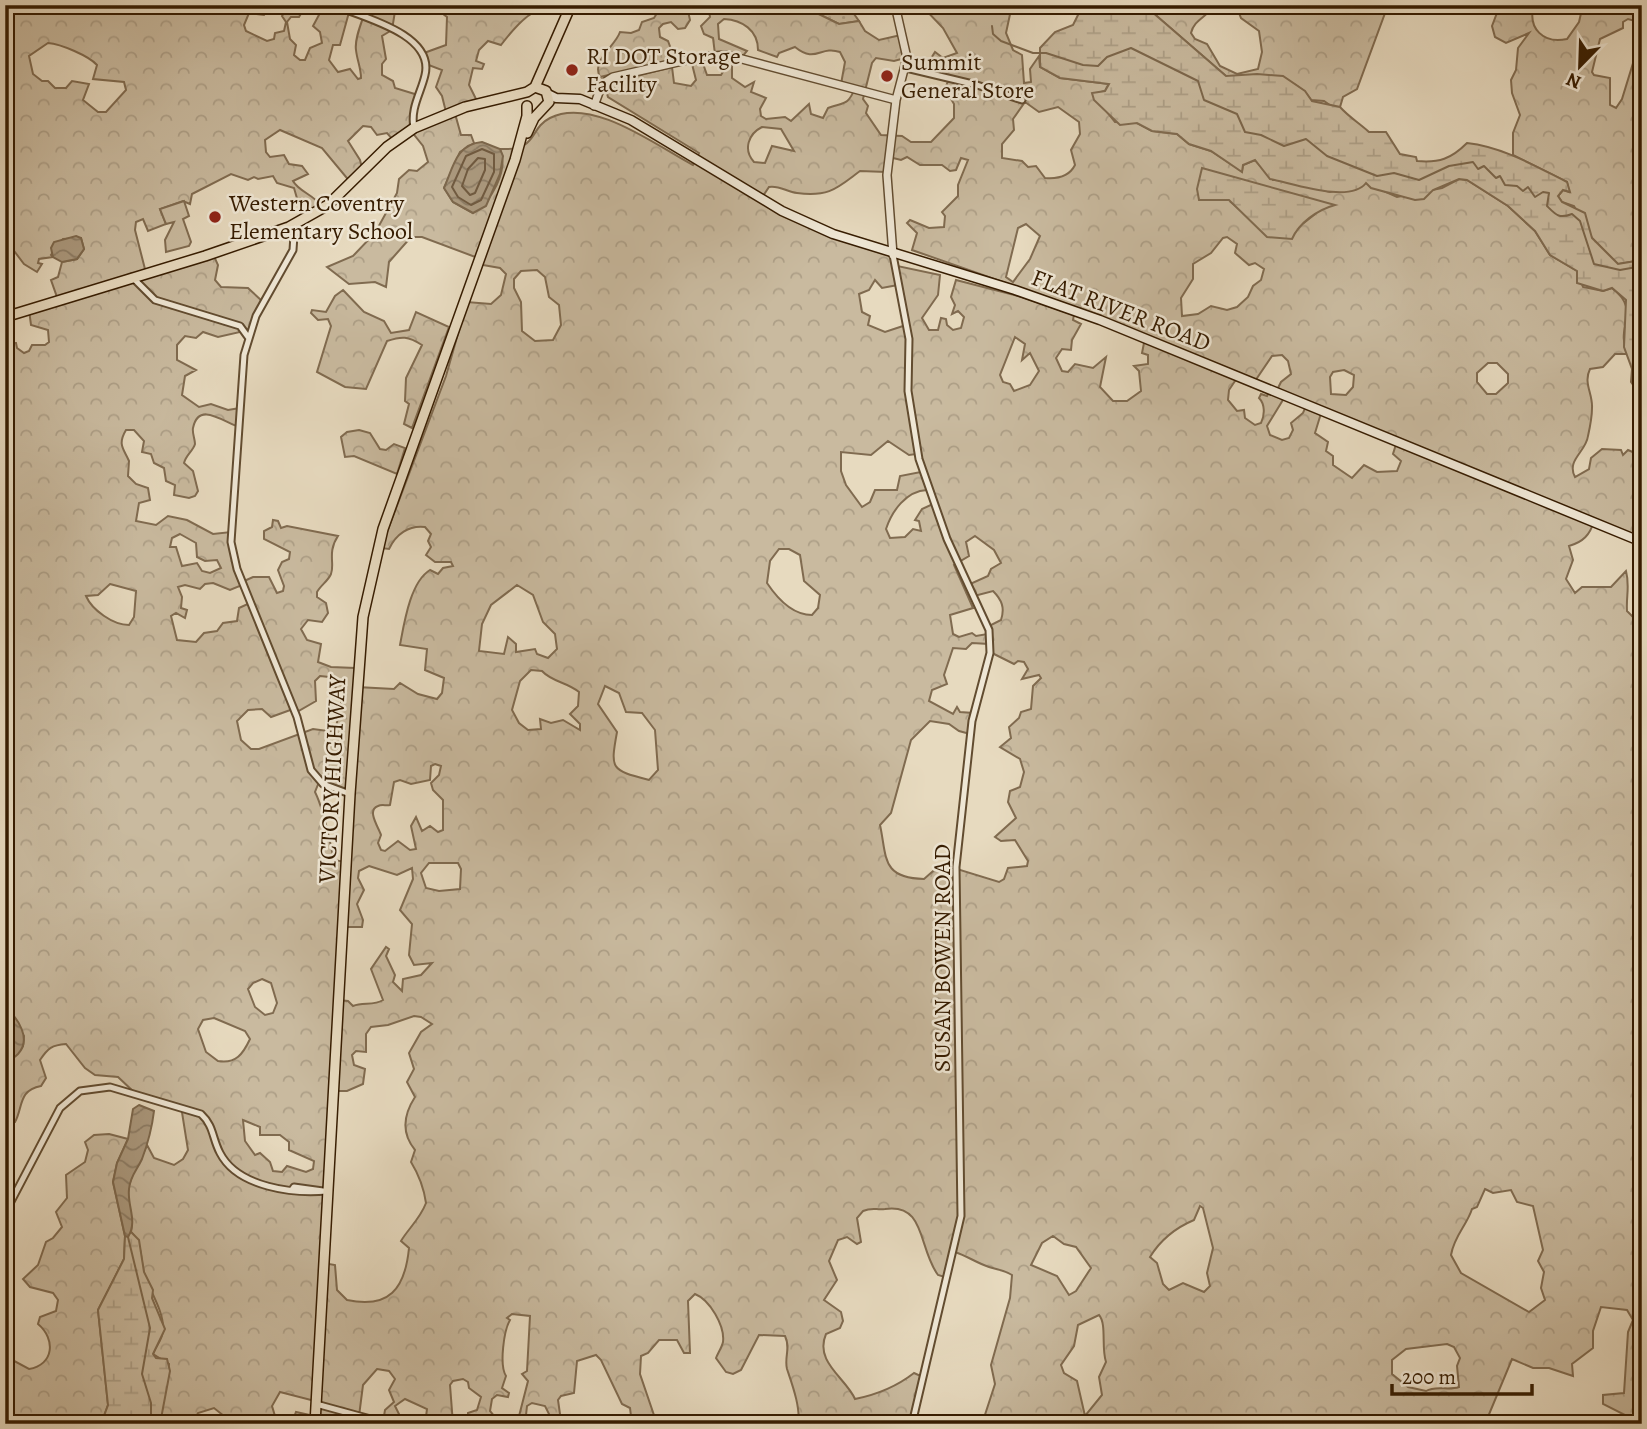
<svg xmlns="http://www.w3.org/2000/svg" width="1647" height="1429" font-family="Alegreya,serif">
<style>
.grass{fill:url(#grass-dots);stroke:#806b50;stroke-width:2}
.forest{fill:url(#forest-crowns);stroke:#806b50;stroke-width:2;fill-rule:evenodd}
.wetland{fill:url(#wetland-marsh);stroke:#806b50;stroke-width:2}
.pitch{fill:#c9ba9f;stroke:#806b50;stroke-width:2}
.water{fill:url(#water-waves);stroke:#7c674c;stroke-width:2}
.lines{fill:none;stroke-linecap:round;stroke-linejoin:round}
.shore{stroke:#705a40;stroke-width:2}
.stream{stroke:#7c674c;stroke-width:2}
.minor-casing{stroke:#624c30;stroke-width:9}
.tertiary-casing{stroke:#624c30;stroke-width:10}
.secondary-casing{stroke:#361c01;stroke-width:11}
.primary-casing{stroke:#361c01;stroke-width:12}
.minor{stroke:#efe7d5;stroke-width:5}
.tertiary{stroke:#efe7d5;stroke-width:7}
.secondary{stroke:#efe7d5;stroke-width:8}
.primary{stroke:#e7dabf;stroke-width:9}
.poi-dot{fill:#8f2418;stroke:#efe7d5;stroke-width:2.5}
.labels{text-anchor:middle;stroke-width:5;stroke-linejoin:round;paint-order:stroke}
.poi-label{font-size:24px;fill:#361c01;stroke:#efe7d5;text-anchor:start}
.street-label{font-size:24px;fill:#361c01;stroke:#efe7d5}
</style>
<defs>
<pattern id="grass-dots" width="8" height="8" patternUnits="userSpaceOnUse" patternTransform="scale(1.75)"><rect width="8" height="8" fill="#c9ba9f"/><path d="M2 2h.1M6 6h.1" fill="none" stroke="#ad9f87" stroke-width="1.8" stroke-linecap="round"/></pattern>
<pattern id="forest-crowns" width="20" height="18" patternUnits="userSpaceOnUse" patternTransform="scale(1.75)"><rect width="20" height="18" fill="#c9ba9f"/><path d="M2 6a3 3 0 1 1 6 0M12 15a3 3 0 1 1 6 0" fill="none" stroke="#ad9f87"/></pattern>
<pattern id="wetland-marsh" width="20" height="14" patternUnits="userSpaceOnUse" patternTransform="scale(1.75)"><rect width="20" height="14" fill="#c9ba9f"/><path d="M1 5h8M5 5V1M11 12h8M15 12V8" fill="none" stroke="#ad9f87"/></pattern>
<pattern id="water-waves" width="16" height="10" patternUnits="userSpaceOnUse" patternTransform="scale(1.75)"><rect width="16" height="10" fill="#ab997e"/><path d="M0 5q4-4 8 0t8 0" fill="none" stroke="#8c7c65"/></pattern>
</defs>
<rect width="100%" height="100%" fill="#e7dabf"/>
<filter id="stains"><feTurbulence type="fractalNoise" baseFrequency=".00286" numOctaves="4"/><feColorMatrix values="0 0 0 0 .2 0 0 0 0 .09 0 0 0 0 .02 0 0 0 .5 -.17"/></filter>
<radialGradient id="worn" r=".72"><stop offset=".6" stop-color="#630" stop-opacity="0"/><stop offset="1" stop-color="#630" stop-opacity=".3"/></radialGradient>
<!-- grass -->
<path class="grass" d="M800,5H864L854,14L859,21L839,24Z"/>
<!-- forest -->
<path class="forest" d="M5,5H101L112,10L121,5H210L223,11L233,5H271L264,15L249,13L244,25L246,31L267,41L274,39L275,33L284,31L286,22L282,16L290,5H306L299,17H291L287,22L290,39L296,45L294,55L300,60H305L310,48L322,43L320,32L313,26L320,13H326L329,5H351L340,45H333L329,60L338,72L350,69L358,79L361,78C361,68 357,60 356,50C354,37 364,18 367,5H396L392,30L382,36L386,59L382,64V75L393,81L395,88L418,95L413,124L446,112L442,96L436,87L442,70L426,64L424,53L446,45L447,17L431,5H570L566,16C561,14 555,10 550,9C533,4 510,33 501,45L488,41L479,50L476,61L484,64L482,69L473,68L469,85L477,101L454,110L461,135H471L474,143L460,152L444,188L453,202L473,213C491,202 509,171 500,149C539,151 528,129 550,118C592,96 658,147 693,165L699,153L608,97L606,90L613,82L672,67L674,83L691,86L696,80L691,60L701,58L707,75H721L726,67L725,55L715,54L713,38L704,34L701,26L710,17L708,5H800L839,24L859,21L865,31L879,40L901,35L905,58L894,61L876,58L872,63L863,99L868,106L866,113L881,135L902,136L911,142H931L954,118V104L945,89L950,76L933,71L930,60L935,52L943,58L957,53L943,28L921,5H1012L1006,33L1013,50L1022,55L1024,83L1031,82L1030,69L1039,56L1040,67L1060,78L1109,84L1105,91L1093,94L1115,122L1137,123L1152,131L1177,134L1189,144L1211,151L1242,171L1243,165L1255,160L1273,180H1284L1330,192L1366,183L1397,197L1442,188L1459,179L1467,180L1508,206L1535,231L1550,255L1577,271L1583,287L1603,291L1612,288C1642,311 1615,325 1627,354H1615L1603,367L1590,369C1583,383 1593,394 1592,408C1592,417 1590,427 1588,436C1586,452 1566,460 1575,477L1589,469L1591,458L1602,449L1621,450L1623,455L1628,450L1642,456V540L1594,521C1590,535 1583,542 1569,546L1573,560L1566,579L1575,593L1582,587H1611L1626,571C1630,586 1626,596 1627,611L1635,619L1642,614V1424H1632L1633,1419L1603,1404V1395L1624,1393L1628,1332L1633,1320L1627,1310L1601,1307L1593,1331V1348L1572,1364L1573,1376L1549,1368H1533L1512,1359L1485,1424L1469,1420L1384,1424L1356,1416L1352,1424H982L995,1384L991,1365L1010,1298L1012,1275C1004,1270 998,1270 989,1267C977,1263 967,1256 955,1252L948,1278L938,1275C918,1248 926,1203 885,1209C876,1210 872,1207 863,1211L857,1218L861,1242L857,1244L847,1237L838,1240L829,1261L837,1280L824,1300L841,1312L843,1321L840,1328L826,1334C814,1362 846,1378 855,1399C875,1395 896,1387 914,1373L923,1377L912,1424H798C801,1408 792,1384 787,1369C784,1357 791,1348 785,1336L759,1335L741,1370L733,1374L726,1372L716,1358C718,1353 722,1347 723,1342C725,1326 710,1300 695,1294L688,1301L690,1353H684L677,1340H659L648,1353L641,1356L640,1374L657,1424H624L631,1416L630,1408L622,1404L601,1360L596,1355L577,1361L574,1393L561,1396L558,1400L560,1414L554,1424L545,1406L532,1403L527,1406L525,1424H517L528,1381L522,1374L527,1371L530,1316L512,1314L507,1318L510,1320C504,1330 499,1365 506,1376L502,1388L509,1393L508,1397L497,1395L492,1399L490,1411L495,1417L491,1424H468V1413L477,1410L481,1397L469,1388L468,1382L463,1379L453,1381L450,1385L453,1424H425L427,1409L405,1399L395,1406L400,1416L397,1424H234L214,1408L198,1413L192,1424H160L169,1364L153,1354C156,1345 163,1340 163,1329C164,1311 149,1290 144,1273C140,1258 143,1244 131,1232C134,1217 128,1207 128,1193C129,1175 141,1161 147,1145L154,1158L174,1165L183,1159L188,1150L181,1106L134,1092L118,1077L95,1075L85,1068L66,1044C52,1045 48,1048 40,1060L46,1078L41,1086C18,1090 23,1108 15,1122L5,1123V1066L23,1046L24,1036L5,1007V354L11,343H16L17,348L24,353L29,351L32,345H45L49,342L48,330L31,325L29,310L58,300L51,280L58,277L62,262L77,259L84,249L81,238L63,239L51,255L53,257L39,259L38,263L42,264L37,272L24,264L5,239ZM724,19C742,20 758,30 758,50L777,57L779,53L795,47C816,64 820,45 840,52L845,62L841,84L855,88C848,106 844,102 828,108L823,118L811,114L809,104L791,121L785,117L766,119L761,116L760,109L766,98L751,92L754,82L745,87L732,78V55L742,57L747,51L719,39L718,24ZM48,43C61,44 89,56 97,65L93,79L124,82L126,90L106,112H98L83,100L89,84L72,81L66,88H55L48,81H42L33,74L29,56ZM1025,102L1039,112L1058,107L1079,122L1080,134L1071,150L1075,165C1069,177 1057,179 1045,178L1036,166L1028,167L1022,161L1002,158V144L1014,130L1013,119ZM363,126L371,127L377,135L387,133L394,141L411,131L423,146L428,162L417,171L409,170L399,179L397,193L375,233L353,256L327,267L349,284L375,282L386,287L389,262L411,237H422L478,258L477,264L500,268L506,274L501,295L491,304L467,302L446,376L381,548L389,549C396,534 409,525 425,527L431,534L428,541L431,547L426,555L435,562H451L453,566L443,568L438,574L430,570C410,582 404,624 400,645L427,649L425,670L444,678L442,693L437,699L418,694L400,683L394,689L357,687L355,668L331,667L318,662L321,644L307,640L301,629L308,620L322,622L328,613L326,603L317,597V592C321,585 328,581 331,574C335,564 327,552 338,536L287,526L281,528L278,521L273,520L272,527L264,531V539L290,552L289,559L282,562L278,570L284,586L283,591L277,593L269,577H253L242,582L231,532L213,534L187,520L168,516L156,525L136,521L139,503L150,500L148,488L136,484L128,476L129,461C124,449 117,445 126,430H134L144,441L142,452L151,454L154,463L164,468L166,481L175,485L174,495L189,498L195,496L198,491L193,471L184,463C186,455 193,451 195,444C195,439 192,433 193,428C199,399 227,425 240,427V408L228,410L211,404L199,407L182,395L185,376L196,370L177,360V345L185,336L196,338L203,332L218,337L244,331L248,335L262,301L248,288L221,287L215,280L218,265L213,254L146,273L135,230L136,222L143,219L148,231L166,224L160,209L183,201L190,204L192,194L231,174L248,180L254,177L258,179L273,176L277,183L294,188L303,219L322,207C315,195 299,192 293,181L308,174L302,166L289,164L284,155L270,157L266,152L265,140L280,130L322,148L351,183L363,172L360,160L348,141ZM762,127L781,129L794,151L772,146L765,163L754,162C743,150 748,134 762,127ZM889,157L901,160L907,157L920,165H942L950,171L956,170L961,158L968,160L958,185V196L942,212L945,216L944,227L929,228L910,220L907,223L917,233L912,250L1074,307L1145,338L1142,353L1148,355V364L1134,366L1139,371L1141,391L1127,401H1113L1100,387L1106,357L1093,368L1075,364L1068,372L1062,371L1056,358L1062,349L1071,350L1072,340L1081,324L1073,320L1074,315L1022,297L956,280L951,297L955,305L952,314L958,311L964,317L961,328L953,330L947,325L946,319L941,318L938,330H929L922,318L938,295L940,275L897,266L893,252L799,218L763,196L769,187C779,185 787,192 797,193C830,197 837,188 860,171L886,172ZM1232,203L1314,215L1291,233L1258,225ZM1026,224L1040,236L1030,259L1013,282L1006,277L1018,228ZM1227,237L1237,244L1235,253L1249,265L1255,263L1264,269L1261,280L1253,286L1248,297L1237,307L1227,310L1211,306L1198,314L1182,316L1181,298L1193,279V264L1211,253L1223,238ZM537,270L545,277L549,297L559,305L561,325L553,340L535,341L522,331L521,302L514,288V279L521,271ZM875,280L882,288L898,285L906,325L885,332L868,325L870,316L862,312L859,294L869,290ZM1015,337L1025,344L1022,360L1030,353L1039,371L1030,385L1014,391L1010,384L1003,382L1000,375ZM1282,355L1288,361L1291,374L1281,382L1277,390L1271,388L1267,396L1261,394L1259,398C1265,404 1265,415 1261,423L1255,425L1245,418L1244,410L1237,411L1228,400L1229,390L1239,375L1255,381L1272,356ZM1488,363H1497L1508,374V383L1496,394H1487L1477,382V373ZM1344,370L1354,375L1353,387L1346,395L1331,394L1330,377L1333,372ZM1286,395L1307,404L1303,413L1291,423L1293,430L1289,438L1282,440L1270,435L1267,426ZM1322,410L1397,441L1393,454L1401,461L1397,471L1377,472L1364,465L1352,478L1333,465V456L1326,451L1328,442L1315,433ZM888,441L909,455L916,454L921,472L900,476L897,490H875L870,502L862,507L846,485L841,471V452L871,455ZM927,490L933,504L922,509L915,520L919,521L921,531L913,529L905,537L890,538L886,529C892,511 906,491 927,490ZM180,534L196,543L197,557L205,561L217,560L221,568L210,573L202,571L197,563L182,566L176,547H170L172,538ZM975,536L994,550L1001,563L991,569L988,576L970,584L974,596L993,591C1002,600 1005,608 1001,620L987,627L988,634L976,636L972,633L959,637L953,634L950,615L973,608L954,565L969,556L966,542ZM779,549H789L800,555L804,581L820,595L818,608L812,615C793,615 777,598 767,583L770,561ZM213,583L230,590L242,585L250,603L239,608L237,621L223,623L217,631L204,633L196,642L177,640L171,616L176,613L185,618L187,610L181,608L182,597L178,587L185,585L200,589L205,584ZM110,584L136,591L134,617L129,625C113,625 92,610 86,596L98,595ZM517,585L533,595L543,622L555,634L557,649L548,658L537,654L535,649L516,652V644L508,637L504,654L479,651L482,624L491,605ZM972,643L989,644L990,652L1014,664L1018,661L1024,662L1028,669L1022,679L1039,675L1041,678L1033,686L1031,709L1021,712L1019,718L1009,727L1011,738L1000,747L1020,759L1024,772L1020,787L1010,791L1008,802L1016,818L995,837L1001,841L1015,840L1028,861L1027,866L1008,868L1004,879L999,882L941,864L924,879C881,878 887,857 880,825L891,813L911,740L930,721L949,724L959,731L970,734L973,713L960,712L957,707L953,714L929,701L932,690L947,684L944,675L953,648L966,649ZM531,670L542,671C552,682 567,682 579,692L578,706L570,714L580,724V730L563,720L551,723L540,719L541,729L528,730L519,723L512,710L520,681ZM320,676L329,677L342,698L335,732L313,729L259,749H251L241,740L237,721L248,710L262,709L271,717L293,709L295,713L316,701L315,681ZM605,686L619,693L626,712L642,713L655,730L658,770L649,780C611,770 610,770 617,732L598,704ZM435,764L441,766L439,775L431,783L433,790L443,800V830L438,832L430,826L422,831L416,817L411,826L416,849L410,850L398,841L385,851L381,850L378,843L381,835C379,828 366,810 378,806C382,804 386,806 390,805L394,782L400,780L411,784L430,780L431,766ZM319,782L349,795L345,862L334,860C329,839 325,812 315,792ZM429,863H458L461,869L460,889L439,891L426,888L421,873ZM369,866L397,875L412,868L413,879L400,910L412,924L409,955L414,965L432,963L421,975L403,979L402,991L393,982L395,975L386,956L389,949L386,947L371,969L383,1000C374,1006 363,1002 353,1006L348,1001L338,1000L342,927H362L363,920L357,904L364,890L358,878L359,871ZM262,979L271,983L277,1003L273,1013L265,1015L255,1007L248,989L253,983ZM414,1016L421,1017L432,1024L421,1032L409,1053L414,1069L407,1082L415,1097C404,1114 401,1133 415,1150L411,1162C419,1175 424,1189 426,1203C420,1219 408,1229 401,1241L409,1248C405,1289 389,1309 347,1300L337,1290L335,1265L323,1263L333,1091H347L363,1084L365,1069L354,1065L352,1055L356,1051L366,1052V1034L371,1027L388,1025ZM214,1018L245,1031L250,1039C243,1054 236,1064 218,1061L206,1052L198,1029L203,1020ZM243,1120L260,1127V1135H280L289,1142V1150L314,1161L313,1169L306,1172L287,1166L282,1172L273,1171L270,1162L260,1153L255,1155L245,1141ZM1485,1189L1493,1193L1511,1190L1517,1202L1533,1206L1543,1250L1538,1261L1544,1272L1541,1288L1545,1300L1529,1312L1461,1273L1451,1255C1454,1236 1467,1225 1472,1209L1477,1207ZM1200,1206L1203,1208L1213,1248L1207,1273L1210,1286L1204,1292L1183,1283L1169,1290L1163,1284L1157,1263L1150,1257C1161,1239 1175,1228 1194,1220ZM1053,1236L1064,1244L1076,1247L1091,1268L1076,1291L1069,1295L1057,1276L1031,1265L1042,1243ZM1099,1315C1107,1324 1101,1348 1106,1362L1099,1377L1102,1395L1085,1416L1077,1381L1064,1373L1061,1365L1074,1346L1078,1325ZM1447,1344L1454,1347L1460,1358L1457,1366L1459,1387C1448,1391 1436,1385 1426,1391L1408,1387L1392,1374V1360L1406,1349ZM377,1369L389,1371L395,1379L389,1390L394,1402L385,1410L383,1422L359,1416L363,1385ZM280,1392L315,1401L314,1416L296,1412L293,1420L275,1416L272,1406Z
M662,5H693L688,11L690,20L685,28L678,29L671,22L663,24L659,28L660,37L668,41L671,49L676,50L677,59L600,77C591,60 615,47 620,32L631,33L639,30L642,22L654,18Z
M1144,5H1214C1208,17 1194,19 1191,33L1195,39L1207,44L1220,66L1237,74L1258,69L1262,52L1259,31L1241,18L1236,5H1388L1357,89L1343,97L1340,107L1334,108L1324,101L1311,100C1292,72 1258,74 1226,76Z
M1500,5H1534C1527,29 1544,44 1567,39L1579,22L1582,9L1574,5H1642V23L1628,19L1623,22V28L1600,39L1592,72L1594,75L1610,78V105L1616,108L1622,99L1634,60L1642,59V260L1618,264L1592,238L1574,206L1562,202L1558,196L1563,190L1569,192L1567,182L1513,155V133L1520,115L1512,93L1511,80L1516,70L1518,48L1529,33L1506,43L1495,37L1492,26Z
M343,290L364,312L384,321L391,333L409,330L416,312L449,327L412,428L404,424L409,404L405,401L406,378L422,345C408,336 402,336 387,341L366,389L345,387L317,372L331,326L328,319L318,320L311,313L312,310L326,312L335,296Z
M359,430L370,433L380,449L386,450L394,444L405,448L397,474L354,456L345,457L341,437L347,432Z
M109,1134L128,1139L117,1163L113,1182L125,1236L124,1259L98,1310L108,1405L101,1424H5V1356L29,1369C54,1365 56,1339 38,1324L40,1317L56,1311L58,1300L53,1293L30,1287L23,1279L38,1265L46,1242L53,1238L62,1227L56,1212L67,1198L66,1175L85,1162L88,1150L85,1142L94,1135Z"/>
<!-- wetland -->
<path class="wetland" d="M1083,5H1144L1226,76L1257,74L1283,76L1305,91L1312,101L1340,107C1349,117 1359,123 1369,132H1386L1400,154L1416,157L1417,161C1439,163 1451,159 1467,143C1503,147 1535,166 1567,182L1570,192L1563,190L1558,196L1562,202L1585,213L1592,238L1618,264L1642,260V397L1631,382L1632,369L1624,347L1626,300L1612,288L1603,291L1577,283V271L1550,255L1535,231L1508,206L1467,180L1459,179L1433,190L1424,199L1415,200L1371,188L1366,183C1350,204 1292,183 1270,179L1255,160L1243,165L1242,172L1211,151L1189,144L1177,134L1152,131L1137,123L1120,125L1094,100L1092,93L1105,91L1109,84L1060,78L1040,67V48L1055,32L1073,25Z
M1202,168L1335,205C1317,210 1299,223 1292,239L1267,237L1229,200H1199L1197,189Z
M131,1232L139,1240L144,1272L153,1290L152,1298L165,1329L153,1354L156,1358L167,1359L170,1371L160,1424H101L108,1405L98,1310L124,1259L125,1236Z"/>
<!-- pitch -->
<path class="pitch" d="M184,201L189,216L183,219L191,242L189,246L166,252L165,240L174,222L166,224L160,209Z"/>
<!-- water -->
<path class="water" d="M482,142L500,149L503,156L500,174L486,206L473,213L453,202L444,188C453,168 456,144 482,142Z
M76,236L81,238L84,249L77,259L62,262L53,257L51,248L54,242Z
M5,1007C18,1018 32,1039 18,1054C14,1058 9,1060 5,1066Z
M139,1105L154,1111C152,1128 148,1143 142,1159C137,1170 130,1176 129,1189C127,1206 138,1221 128,1237L125,1236L113,1182L117,1163L128,1139L133,1109Z"/>
<g class="lines">
<!-- shore -->
<path class="shore" d="M482,149L494,154V172L481,200L471,205L458,197L452,187L466,156Z
M478,158L485,159V170L475,193L470,195L462,186L468,169Z"/>
<!-- stream -->
<path class="stream" d="M992,26L993,34L1001,41L1033,53H1046L1083,65L1098,66L1107,57L1131,48L1198,81L1204,100L1237,114L1245,132L1261,135L1284,146L1306,139L1327,156L1377,176L1394,173L1419,180L1449,166L1473,162L1478,169L1484,166L1496,178L1500,176L1505,185L1517,186L1523,191L1528,187L1535,197L1543,192L1549,193L1547,206C1556,215 1559,219 1572,214L1580,221L1594,264L1620,270L1642,266
M128,1237L150,1328L142,1374L151,1403V1424"/>
<!-- minor casing -->
<g class="minor-casing">
<path id="minor" d="M333,5C362,17 435,34 425,75C421,93 410,108 414,128
M906,68L977,85L1022,100
M291,226L294,235L293,250L256,316L244,355L231,542L237,569L297,717L311,770L323,784L350,794
M893,255L909,339L908,391L919,459L947,539L989,630L990,653L972,721L956,867L961,1216L912,1424
M132,277L155,300L240,326L248,337
M292,1190L294,1187L323,1191
M5,1213L60,1108L80,1091L110,1087L201,1114C214,1126 212,1138 220,1153C238,1188 295,1194 327,1191
M316,1404L389,1424
M1440,1424L1460,1419L1479,1424"/>
</g>
<!-- tertiary casing -->
<g class="tertiary-casing">
<path id="tertiary" d="M594,106L602,84L613,77L700,57L727,55L896,100
M893,255L887,175L896,100L907,58L895,5"/>
</g>
<!-- secondary casing -->
<g class="secondary-casing">
<path id="secondary" d="M548,94L556,98L580,99L631,120L782,211L833,234L1015,290L1100,320L1642,542"/>
</g>
<!-- primary casing -->
<g class="primary-casing">
<path id="primary" d="M527,133L534,118L549,102L546,91L535,87
M5,317L205,256L289,227L328,205L387,147L414,128L465,107L527,92L535,87L571,5
M315,1424L350,794L363,617L383,529L515,160L527,116V106"/>
</g>
<!-- minor -->
<use href="#minor" class="minor"/>
<!-- tertiary -->
<use href="#tertiary" class="tertiary"/>
<!-- secondary -->
<use href="#secondary" class="secondary"/>
<!-- primary -->
<use href="#primary" class="primary"/>
</g>
<!-- markers -->
<g class="poi-dot">
<circle cx="572" cy="70" r="7"/>
<circle cx="887" cy="76" r="7"/>
<circle cx="215" cy="217" r="7"/>
</g>
<g class="labels">
<!-- poi labels -->
<g class="poi-label">
<text x="586" y="64">RI DOT Storage<tspan x="586" dy="28">Facility</tspan></text>
<text x="901" y="70">Summit<tspan x="901" dy="28">General Store</tspan></text>
<text x="229" y="211">Western Coventry<tspan x="229" dy="28">Elementary School</tspan></text>
</g>
<!-- street labels -->
<g class="street-label">
<text transform="translate(1121 310) rotate(21)" y="8">FLAT RIVER ROAD</text>
<text transform="translate(332 779) rotate(-87)" y="8">VICTORY HIGHWAY</text>
<text transform="translate(942 958) rotate(-90)" y="8">SUSAN BOWEN ROAD</text>
</g>
</g>
<!-- margin -->
<rect width="1647" height="1429" fill="none" stroke="#e7dabf" stroke-width="28"/>
<rect x="7" y="7" width="1633" height="1415" fill="none" stroke="#361c01" stroke-width="3.5"/>
<rect x="14" y="14" width="1619" height="1401" fill="none" stroke="#361c01" stroke-width="2"/>
<!-- north arrow -->
<g transform="translate(1580 66) rotate(203)" stroke="#efe7d5" stroke-width="5" paint-order="stroke">
<path d="M0-5L12 26L0 18L-12 26Z" fill="#361c01"/>
<text y="-10" font-size="19" font-weight="bold" text-anchor="middle" fill="#361c01">N</text>
</g>
<!-- scale -->
<path d="M1392 1384v10h140v-10" fill="none" stroke="#361c01" stroke-width="3.5"/>
<text x="1402" y="1384" font-size="21" fill="#361c01" stroke="#efe7d5" stroke-width="5" paint-order="stroke">200 m</text>
<rect width="100%" height="100%" filter="url(#stains)"/>
<rect width="100%" height="100%" fill="url(#worn)"/>
</svg>
